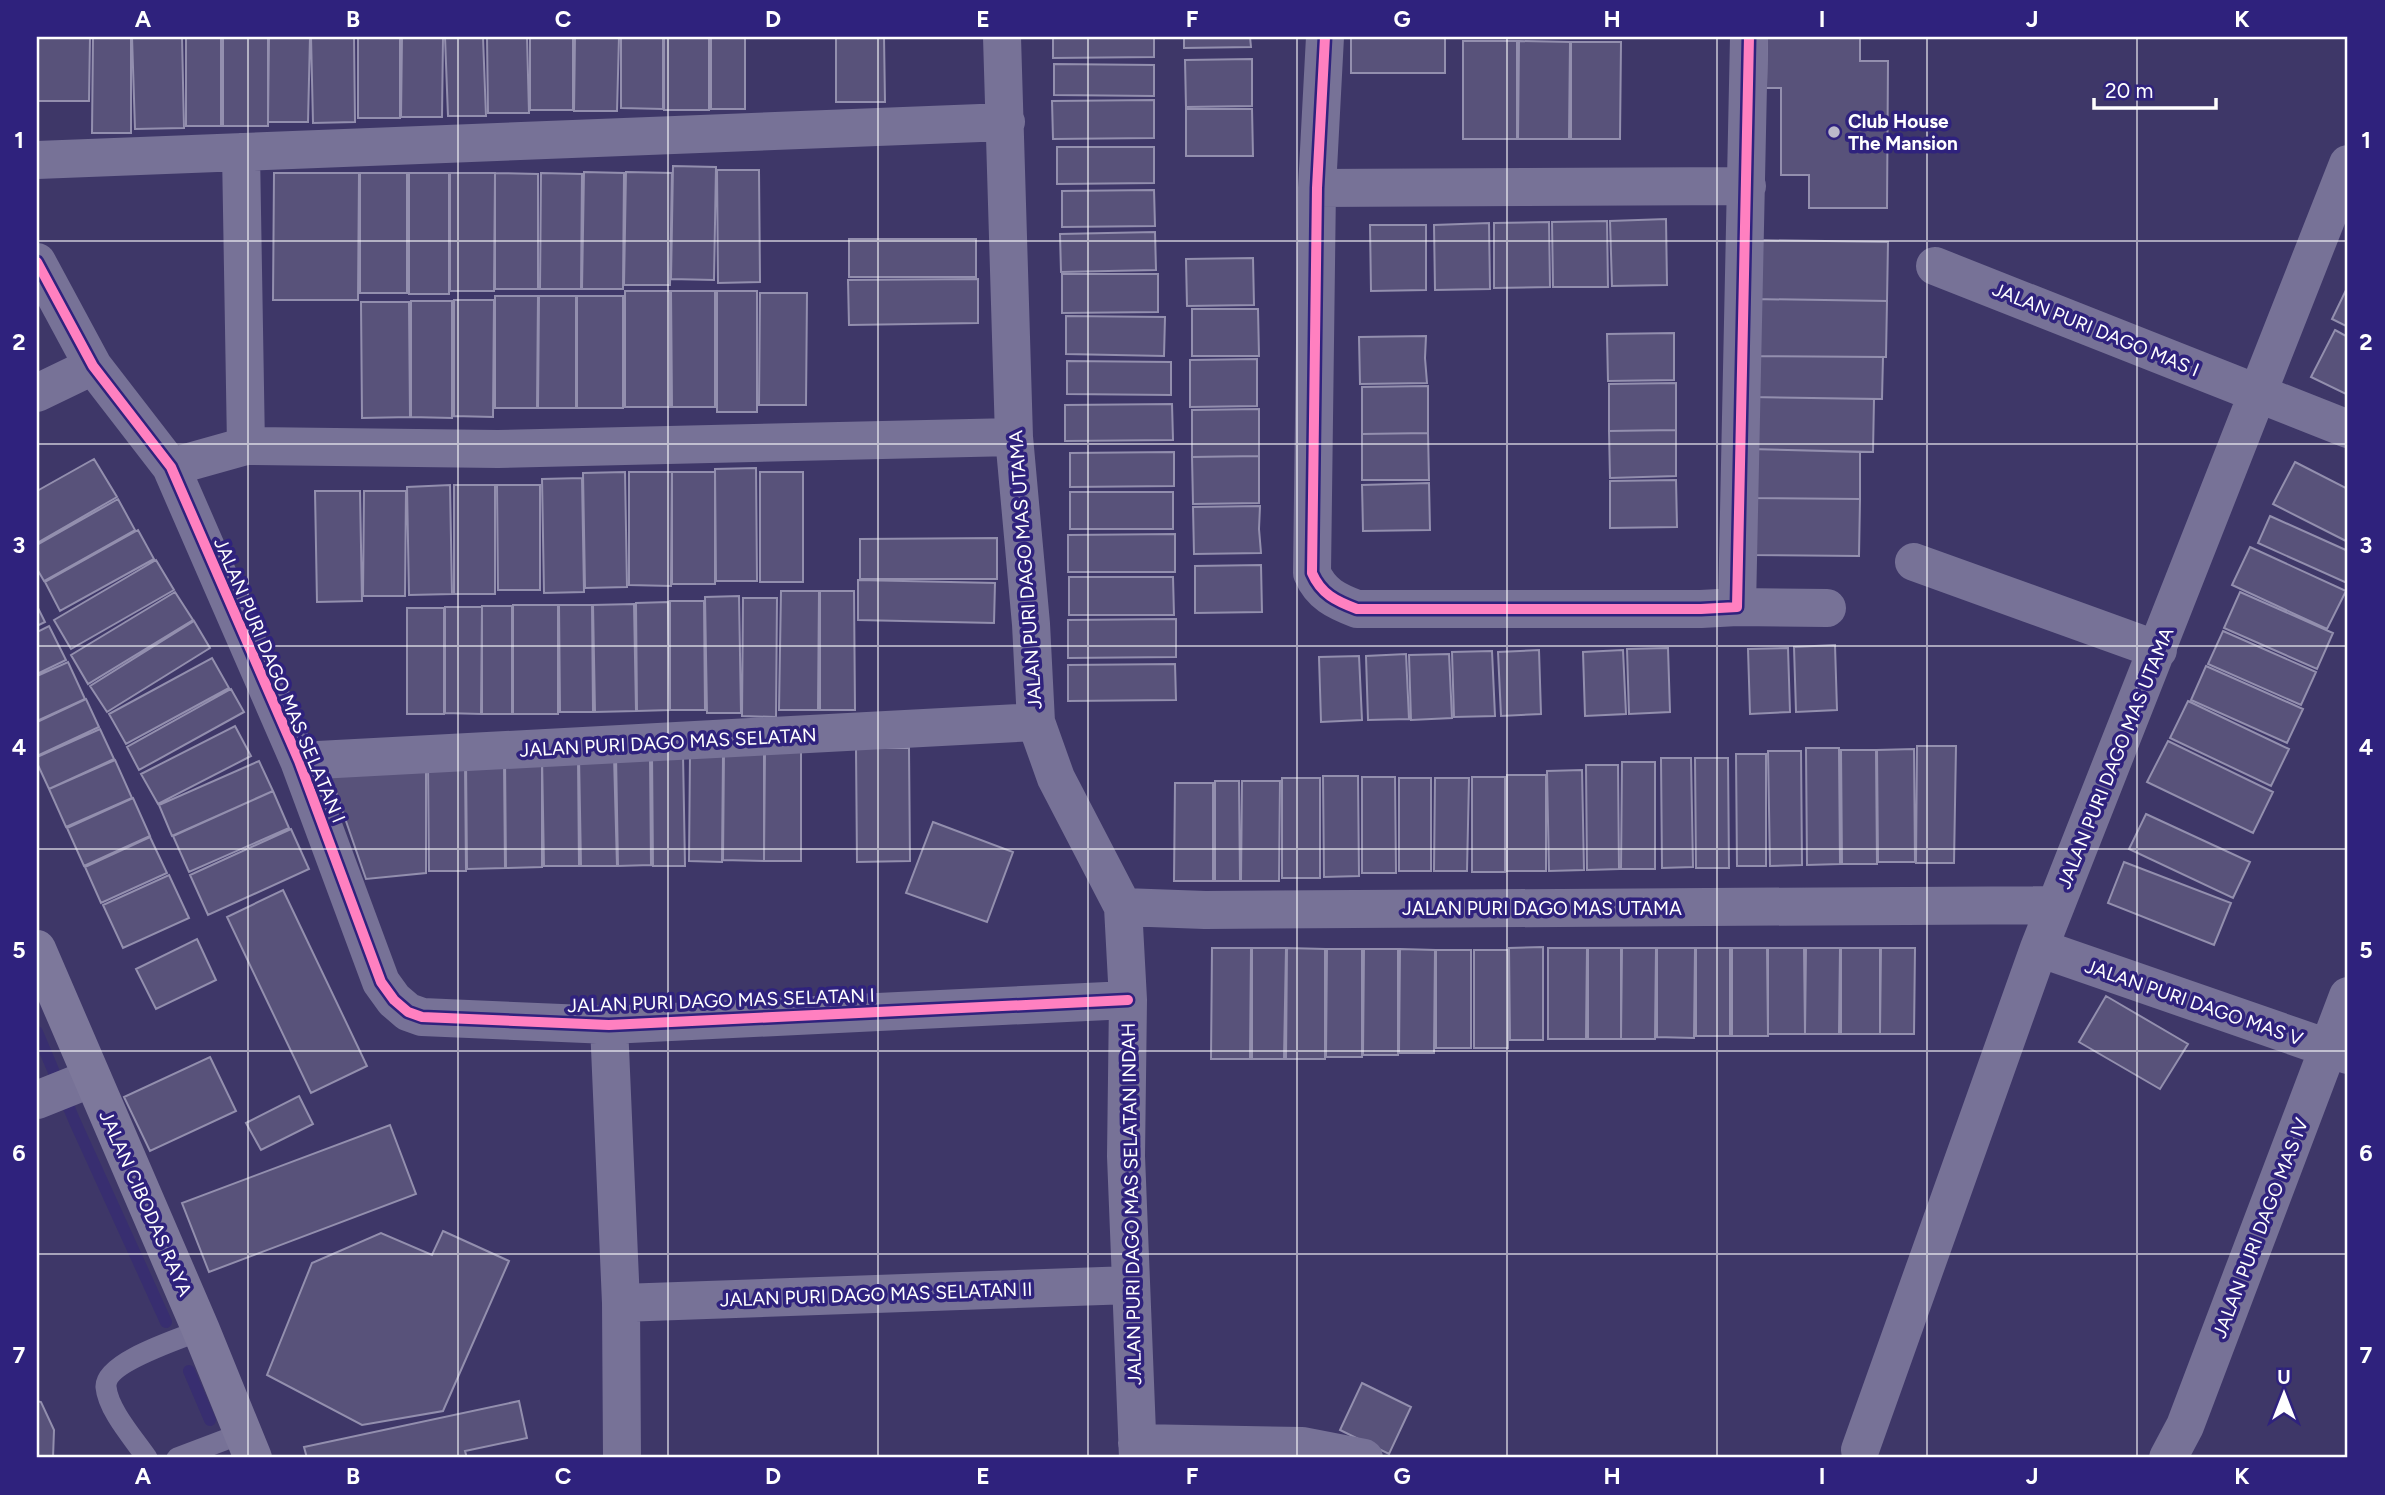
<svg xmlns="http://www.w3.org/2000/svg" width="2385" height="1495" font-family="Figtree,sans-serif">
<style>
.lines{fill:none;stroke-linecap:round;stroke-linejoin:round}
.stream{stroke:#382e70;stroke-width:12}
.building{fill:#58527a;stroke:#938fae;stroke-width:2}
.lane{stroke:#777297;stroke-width:21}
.street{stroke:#777297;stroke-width:38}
.secondary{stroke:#7d789b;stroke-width:38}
.cycleway-casing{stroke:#2f227d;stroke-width:15}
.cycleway{stroke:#ff80c0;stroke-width:10}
.grid{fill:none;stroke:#fff;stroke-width:2;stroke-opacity:0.55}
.poi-dot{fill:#bbb9ca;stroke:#2f227d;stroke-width:2.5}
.labels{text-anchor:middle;stroke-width:7;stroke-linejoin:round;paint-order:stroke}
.poi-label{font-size:19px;font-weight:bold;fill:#fff;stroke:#2f227d;text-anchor:start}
.street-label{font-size:19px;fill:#fff;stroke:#2f227d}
.neatline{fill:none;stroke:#fff;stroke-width:2.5}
.grid-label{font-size:23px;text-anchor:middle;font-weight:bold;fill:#fff}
</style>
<rect width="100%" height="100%" fill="#3e3768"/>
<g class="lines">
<!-- stream -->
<path class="stream" d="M37,1032L75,1122L166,1322
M189,1371L210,1420"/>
</g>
<!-- building -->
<path class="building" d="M37,37H90L89,101H37Z
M93,37H131V133H92Z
M132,37H182L184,128L135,129Z
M186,37H221V126H186Z
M223,37H268V126H223Z
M269,37H310L308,122H268Z
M311,37H354L355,122L313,123Z
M358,37H400V118H358Z
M402,37H443L442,117H401Z
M445,37H483L486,116H448Z
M487,37H527L529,113H488Z
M530,37H573V110H530Z
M575,37H619L617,111H574Z
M621,37H663V109L621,108Z
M664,37H709V110H664Z
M711,37H745V109H711Z
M836,37H884L885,102H836Z
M1053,37H1154V57L1053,58Z
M1184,37H1250L1251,47L1184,48Z
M1351,37H1445V73H1351Z
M1767,37H1860V61H1888L1887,208H1809V175H1781V88H1766Z
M1463,41H1517V139H1463Z
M1519,41L1570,42L1569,139H1518Z
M1571,42H1621L1620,139H1571Z
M1252,59V106L1186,107L1185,60Z
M1054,64L1154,65V96L1054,95Z
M1154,100V138L1053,139L1052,101Z
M1186,109H1252L1253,156H1186Z
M1057,147H1154V183L1057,184Z
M673,166L716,167L714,280L671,279Z
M717,170H759L760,282L718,283Z
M584,172L624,173L623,289H582Z
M626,172L672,173L670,285H624Z
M274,173H359L358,300H273Z
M360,173H407V293H360Z
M409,173H449V294H409Z
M450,173H495L494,291H450Z
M495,173L538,174V289H495Z
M541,173L582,174L581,289H540Z
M1154,190L1155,226L1062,227V191Z
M1666,219L1667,285L1612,286L1610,221Z
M1607,221L1608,287H1553L1552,222Z
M1549,222L1550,287L1494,288V223Z
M1489,223L1490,289L1435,290L1434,225Z
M1370,225H1426V290L1371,291Z
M1155,232L1156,270L1061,272L1060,234Z
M849,239H976V277H849Z
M1754,240L1888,242L1887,301L1753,299Z
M1253,258L1254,305L1187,306L1186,259Z
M1062,274H1158V312L1062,313Z
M978,279V323L849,325L848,280Z
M2348,286V327L2332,319Z
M625,291H670V407H625Z
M671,291H715V407H672Z
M717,291H757V412H717Z
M760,293H807L806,405H759Z
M495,296H538L537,408H495Z
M539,296H576V408H538Z
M577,296H623V408H577Z
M1753,299L1887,301L1886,357L1752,356Z
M454,300H494L493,417L454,416Z
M411,301H452V418L411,417Z
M361,302H409L410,417L362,418Z
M1192,309H1258L1259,356H1192Z
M1066,316L1165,317L1164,356L1066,354Z
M2335,330L2348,337V395L2311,377Z
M1674,333V380L1608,381L1607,334Z
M1426,336L1425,358L1427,383L1360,384L1359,337Z
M1752,356L1883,357L1882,399L1751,397Z
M1257,359V406L1190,407V360Z
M1067,361L1171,362V395L1067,394Z
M1676,383V430L1609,431V384Z
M1428,386V433L1362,434V387Z
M1751,397L1874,399L1873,452L1751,449Z
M1172,404L1173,440L1065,441V405Z
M1259,409V456L1192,457V410Z
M1676,430V476L1610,478L1609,431Z
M1428,433L1429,480H1362V434Z
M1751,449L1860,452V499L1749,498Z
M1174,452V486L1070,487V453Z
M1259,456V503L1193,504L1192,457Z
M94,459L117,497L37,543V491Z
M2295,462L2348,489V542L2273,504Z
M756,468L757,581H716L715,469Z
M625,472L627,587L585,588L583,473Z
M629,472H672L671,586L629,585Z
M672,472H715V584H672Z
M760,472H803V582H760Z
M582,478L584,592L544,593L542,479Z
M1676,480L1677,527L1610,528V481Z
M1429,483L1430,530L1363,531L1362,485Z
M450,485L452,594L409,595L407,487Z
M454,485H495V594H454Z
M497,485H540V590H498Z
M315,491H360L362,601L317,602Z
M364,491H406L405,596H363Z
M1070,492H1173V529H1070Z
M1749,498L1860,499L1859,556L1749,555Z
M118,499L135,530L44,581L37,569V545Z
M1260,506L1259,529L1261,553L1194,554L1193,507Z
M2270,516L2348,551L2347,583L2258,543Z
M138,530L154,559L60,611L45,582Z
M1175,534V572H1068V535Z
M997,538V579H860V539Z
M2250,547L2346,591L2327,629L2232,585Z
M156,560L174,590L71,649L54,620Z
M1261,565L1262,612L1195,613V566Z
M1069,577H1173L1174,615H1069Z
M858,580L995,583L994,623L858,620Z
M781,591H819L818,710H779Z
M820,591H854L855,710H820Z
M175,592L193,620L88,684L71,655Z
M2240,592L2333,633L2317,669L2224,628Z
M739,596L741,713H707L705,597Z
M743,598H777L776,717L742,716Z
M670,601H704L705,710H670Z
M668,602L670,710L637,711L636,603Z
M634,604L636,711L595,712L593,605Z
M513,605H558V714H513Z
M559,605H592L593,712H560Z
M37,606L45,622L37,626Z
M482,606H512V714H482Z
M445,607H482L481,714L445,713Z
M407,608H444V714H407Z
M1176,619V657L1068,658V620Z
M194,621L210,648L107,712L90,686Z
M49,626L66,660L37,674V632Z
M2223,631L2316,672L2301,705L2208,664Z
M1835,645L1837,710L1796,712L1794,647Z
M1668,648L1670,712L1629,714L1627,649Z
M1788,648L1790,712L1750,714L1748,649Z
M1539,650L1541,714L1501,716L1498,652Z
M1623,650L1626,714L1585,716L1583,652Z
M1492,651L1495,716L1454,717L1452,652Z
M1406,654L1409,719L1368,720L1366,656Z
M1449,654L1452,718L1411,720L1409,655Z
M1359,656L1362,720L1321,722L1319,657Z
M212,658L229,688L126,744L109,714Z
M68,662L85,699L37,721V676Z
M1175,664L1176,700L1068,701V665Z
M2206,666L2303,709L2287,743L2191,700Z
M231,689L244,712L139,770L127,747Z
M86,699L99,727L37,756V722Z
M2188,701L2289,749L2271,786L2170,738Z
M235,726L251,756L158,804L141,774Z
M100,729L114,759L49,789L37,763V757Z
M2168,741L2273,792L2253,833L2147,782Z
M1917,746H1956L1954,863H1916Z
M765,748H801V861H764Z
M856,748H909L910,861L857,862Z
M1806,748H1839L1840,864L1807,865Z
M1914,749L1915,862H1878L1877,750Z
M1841,750H1876L1877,864H1842Z
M724,751H764V861L723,860Z
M1768,751H1801L1802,865L1770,866Z
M683,754L685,866H653L652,755Z
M690,754L723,755L722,862L689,861Z
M1736,754H1766V866H1737Z
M616,755H650L651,865L618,866Z
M614,756L617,866H581L579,757Z
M542,757H578L579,866H544Z
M1661,758H1691L1693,867L1662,868Z
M1695,758H1728L1729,868H1696Z
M505,759H542V867L506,868Z
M115,760L132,798L66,827L49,789Z
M259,761L273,791L172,836L159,805Z
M466,761H504L505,868L467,869Z
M1622,762H1655V869H1621Z
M428,763H465L466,871H429Z
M1586,765H1618L1619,869L1587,870Z
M426,766V873L366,879L329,772Z
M1582,770L1584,870L1549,871L1547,771Z
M1507,775H1546V871H1507Z
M1323,776H1358L1359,876L1324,877Z
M1362,777H1395L1396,873H1362Z
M1472,777H1505V872H1472Z
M1282,778H1320V878H1282Z
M1399,778H1431V871H1399Z
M1435,778H1469L1467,871H1434Z
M1215,781H1239L1240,881H1215Z
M1242,781H1280L1279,881H1241Z
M1175,783H1213V881H1174Z
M273,791L289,828L189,872L173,836Z
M133,798L150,836L84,866L67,828Z
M2146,814L2250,862L2233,898L2129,849Z
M933,822L1013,852L987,922L906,893Z
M291,829L309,869L208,915L190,875Z
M150,837L167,873L101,903L85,867Z
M2124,862L2231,903L2214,945L2108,903Z
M169,875L189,918L123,948L103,905Z
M283,890L367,1066L311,1093L227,917Z
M197,939L216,980L156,1009L136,969Z
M1543,947V1040H1510L1509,948Z
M1212,948H1251L1250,1059H1211Z
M1252,948H1286L1284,1059H1252Z
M1287,948L1325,949V1059H1286Z
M1548,948H1587L1586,1039H1548Z
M1588,948H1621V1039H1588Z
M1622,948H1656L1655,1039H1621Z
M1657,948H1695L1694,1038L1657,1037Z
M1696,948H1730V1036H1696Z
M1732,948H1767L1768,1036H1732Z
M1768,948H1804L1805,1034H1768Z
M1806,948H1840L1839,1034H1805Z
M1841,948H1880V1034H1841Z
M1881,948H1915L1914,1034H1880Z
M1327,949H1362V1057H1326Z
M1364,949H1398V1055H1363Z
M1400,949L1435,950L1434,1053H1399Z
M1436,950H1471V1048H1436Z
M1474,950H1508V1048H1474Z
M2106,996L2188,1044L2160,1089L2079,1042Z
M210,1057L236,1111L150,1151L124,1097Z
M299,1096L313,1124L261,1150L246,1123Z
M390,1125L416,1194L209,1272L182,1203Z
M443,1231L509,1261L443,1411L362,1425L267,1375L312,1263L381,1233L432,1255Z
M1362,1383L1411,1407L1389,1454L1340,1430Z
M37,1401L41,1402L54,1430L53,1458H37Z
M519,1401L527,1438L465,1451L467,1458H307L304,1447Z"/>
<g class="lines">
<!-- lane -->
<path class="lane" d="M147,1458C134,1439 108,1410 106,1387C104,1362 182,1338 201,1330
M177,1458L243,1433"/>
<!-- street -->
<path class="street" d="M1002,37L1014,437L1031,624L1036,722L1056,778L1123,907L1128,1000L1126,1156L1138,1458
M1325,37L1317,188L1312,573C1321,594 1336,601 1357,609H1701L1737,607L1749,37
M241,152L246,446L498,449L1014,437
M37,160L1006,122
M1317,188L1747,186
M37,262L93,366L171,467L299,761L381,982L394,1000L408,1012L422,1017L609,1025L1128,1000
M1935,266L2348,429
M37,393L93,366
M171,467L246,446
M1914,562L2158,650
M1737,607L1827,608
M299,761L1036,722
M1123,907L1205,910L2056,905
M2039,948L2348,1055
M609,1025L621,1303L622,1458
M37,1100L92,1078
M621,1303L1131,1285
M1137,1443L1302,1446L1364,1458
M1860,1450L2039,948L2348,164
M2168,1458L2185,1426L2348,996"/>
<!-- secondary -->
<path class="secondary" d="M37,949L201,1330L253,1458"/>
<!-- cycleway casing -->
<g class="cycleway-casing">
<path id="cycleway" d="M1325,37L1317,188L1312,573C1321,594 1336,601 1357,609H1701L1737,607L1749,37
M37,262L93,366L171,467L299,761L381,982L394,1000L408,1012L422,1017L609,1025L1128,1000"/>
</g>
<!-- cycleway -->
<use href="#cycleway" class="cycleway"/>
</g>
<!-- grid -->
<path class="grid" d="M248,37V1458M458,37V1458M668,37V1458M878,37V1458M1088,37V1458M1297,37V1458M1507,37V1458M1717,37V1458M1927,37V1458M2137,37V1458M37,241H2348M37,444H2348M37,646H2348M37,849H2348M37,1051H2348M37,1254H2348"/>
<!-- markers -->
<circle class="poi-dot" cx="1834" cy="132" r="7"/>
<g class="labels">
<!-- poi labels -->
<g class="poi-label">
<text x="1848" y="128">Club House<tspan x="1848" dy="22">The Mansion</tspan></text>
</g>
<!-- street labels -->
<g class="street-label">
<text transform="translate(2096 329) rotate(22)" y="7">JALAN PURI DAGO MAS I</text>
<text transform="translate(1025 570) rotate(-94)" y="7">JALAN PURI DAGO MAS UTAMA</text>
<text transform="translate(280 680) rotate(67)" y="7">JALAN PURI DAGO MAS SELATAN I</text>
<text transform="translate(668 742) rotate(-3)" y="7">JALAN PURI DAGO MAS SELATAN</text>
<text transform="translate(2115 758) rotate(-68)" y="7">JALAN PURI DAGO MAS UTAMA</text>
<text x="1542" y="915">JALAN PURI DAGO MAS UTAMA</text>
<text transform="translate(721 1000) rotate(-2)" y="7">JALAN PURI DAGO MAS SELATAN I</text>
<text transform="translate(2194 1002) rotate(19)" y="7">JALAN PURI DAGO MAS V</text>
<text transform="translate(146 1203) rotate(66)" y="7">JALAN CIBODAS RAYA</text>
<text transform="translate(1131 1204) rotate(-91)" y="7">JALAN PURI DAGO MAS SELATAN INDAH</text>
<text transform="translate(2260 1228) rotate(-69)" y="7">JALAN PURI DAGO MAS IV</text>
<text transform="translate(876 1294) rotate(-2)" y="7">JALAN PURI DAGO MAS SELATAN II</text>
</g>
</g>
<!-- border -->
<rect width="2385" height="1495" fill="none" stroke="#2f227d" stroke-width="77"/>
<!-- north arrow -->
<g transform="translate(2284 1394)" stroke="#2f227d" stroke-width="5" paint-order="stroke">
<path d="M0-5L12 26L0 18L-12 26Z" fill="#ffffff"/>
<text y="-10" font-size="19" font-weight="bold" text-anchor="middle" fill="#ffffff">U</text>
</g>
<!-- scale -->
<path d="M2094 98v10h122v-10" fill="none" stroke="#ffffff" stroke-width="3.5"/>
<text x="2105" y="98" font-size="21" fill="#ffffff" stroke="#2f227d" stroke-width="5" paint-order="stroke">20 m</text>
<rect x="38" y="38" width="2308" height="1418" class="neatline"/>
<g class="grid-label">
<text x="143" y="27">A</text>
<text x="353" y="27">B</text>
<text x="563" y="27">C</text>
<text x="773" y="27">D</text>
<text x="983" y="27">E</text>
<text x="1192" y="27">F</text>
<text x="1402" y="27">G</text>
<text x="1612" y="27">H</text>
<text x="1822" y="27">I</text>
<text x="2032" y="27">J</text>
<text x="2242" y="27">K</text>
<text x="19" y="148">1</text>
<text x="2366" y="148">1</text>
<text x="19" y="350">2</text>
<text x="2366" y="350">2</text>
<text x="19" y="553">3</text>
<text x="2366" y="553">3</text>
<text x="19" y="755">4</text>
<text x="2366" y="755">4</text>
<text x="19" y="958">5</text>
<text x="2366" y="958">5</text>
<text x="19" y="1161">6</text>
<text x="2366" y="1161">6</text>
<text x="19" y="1363">7</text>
<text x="2366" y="1363">7</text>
<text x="143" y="1484">A</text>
<text x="353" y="1484">B</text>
<text x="563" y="1484">C</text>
<text x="773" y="1484">D</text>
<text x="983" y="1484">E</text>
<text x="1192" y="1484">F</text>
<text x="1402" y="1484">G</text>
<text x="1612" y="1484">H</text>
<text x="1822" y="1484">I</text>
<text x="2032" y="1484">J</text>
<text x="2242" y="1484">K</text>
</g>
</svg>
